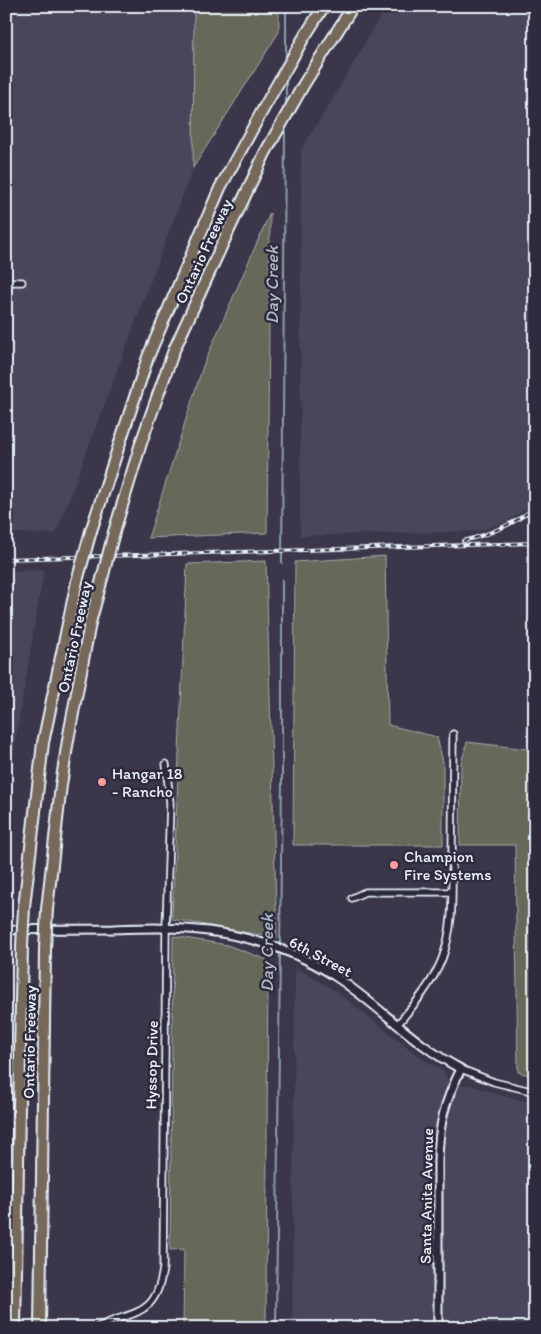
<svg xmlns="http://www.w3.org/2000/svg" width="541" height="1334" font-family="Itim,sans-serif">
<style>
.built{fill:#49445a}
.green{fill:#66685a;stroke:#a7aca9}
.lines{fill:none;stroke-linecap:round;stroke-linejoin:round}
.stream{stroke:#8d9fac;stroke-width:2}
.minor-casing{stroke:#e8f1f8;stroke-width:9}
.tertiary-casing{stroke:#e8f1f8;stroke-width:11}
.motorway-casing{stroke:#e8f1f8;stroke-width:14}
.minor{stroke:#2f2a3d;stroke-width:5.5}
.tertiary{stroke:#2f2a3d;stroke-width:7}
.motorway{stroke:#76695c;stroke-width:10}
.rail-casing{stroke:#e8f1f8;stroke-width:4}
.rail{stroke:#2f2a3d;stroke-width:2;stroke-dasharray:5.5;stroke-linecap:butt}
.motorway-bridge-casing{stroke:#e8f1f8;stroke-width:14;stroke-linecap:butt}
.motorway-bridge{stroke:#76695c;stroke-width:10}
.poi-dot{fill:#ff9aa2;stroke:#2f2a3d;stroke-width:2}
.labels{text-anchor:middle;stroke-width:5;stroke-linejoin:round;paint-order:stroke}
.street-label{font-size:16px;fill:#e8f1f8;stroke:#2f2a3d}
.poi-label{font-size:16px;fill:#e8f1f8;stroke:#2f2a3d;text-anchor:start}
.water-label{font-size:18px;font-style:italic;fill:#abbac5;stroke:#2f2a3d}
</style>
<rect width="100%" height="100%" fill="#3b364a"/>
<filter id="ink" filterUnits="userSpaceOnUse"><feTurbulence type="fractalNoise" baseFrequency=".02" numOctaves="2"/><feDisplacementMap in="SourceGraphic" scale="10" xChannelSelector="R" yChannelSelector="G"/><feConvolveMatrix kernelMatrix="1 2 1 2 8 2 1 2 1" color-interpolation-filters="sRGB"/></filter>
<g filter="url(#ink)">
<!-- built -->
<path class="built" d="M6,6H194L193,168L56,534L6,533Z
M386,6H527L528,136L535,137V502L526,509L505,523L478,531L300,536L301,149L330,104Z
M44,570L6,796V571Z
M295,967L336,991L411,1050L429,1063L444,1071L447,1079L461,1086L469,1084L496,1094L535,1103V1328H292Z"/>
<!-- green -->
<path class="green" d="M194,6H279V32L193,168Z
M270,213L267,533L148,538L203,366Z
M385,556L388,725L437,737L443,762V845H293L295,562Z
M266,561L277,938L172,919L187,564Z
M467,742L535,750V1077L518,1072L515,845H460L461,763Z
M173,936L227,945L268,960L266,1328H183L184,1249L170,1250Z"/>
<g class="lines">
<!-- stream -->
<path class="stream" d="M286,59V6
M286,109V79
M282,563L285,126
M280,946L282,779V579
M276,1328L280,951"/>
<!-- minor casing -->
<g class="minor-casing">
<path id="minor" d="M6,282H22
M352,898L365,892H452
M397,1025C415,1004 432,984 442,959C454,927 452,894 452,860C452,818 453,776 453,734
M461,1069L494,1082L535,1092
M96,1328C132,1309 156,1320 163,1268L166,928L170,803L166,764"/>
</g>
<!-- tertiary casing -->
<g class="tertiary-casing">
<path id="tertiary" d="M6,930C42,929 77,929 113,929C144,928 176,927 208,931C252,937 298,952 336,977C379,1005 414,1045 461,1069C444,1103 439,1123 438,1161V1328"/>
</g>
<!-- motorway casing -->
<g class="motorway-casing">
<path id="motorway" d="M91,531L148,357L220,188L266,104L303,39L324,6
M114,532L142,440L174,350L221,247L265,153L304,84L353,6
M24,907L43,743L77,581
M47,909L61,785L68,740L90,623L102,579
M15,1328L22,946
M40,1328L45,949"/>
</g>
<!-- minor -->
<use href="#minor" class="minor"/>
<!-- tertiary -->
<use href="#tertiary" class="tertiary"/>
<!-- motorway -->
<use href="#motorway" class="motorway"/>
<!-- rail casing -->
<g class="rail-casing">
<path id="rail" d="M463,541C488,535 515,524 535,507
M6,559L535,543"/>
</g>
<!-- rail -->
<use href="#rail" class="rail"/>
<!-- motorway-bridge casing -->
<g class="motorway-bridge-casing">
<path id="motorway-bridge" d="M102,579L114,532
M77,581L91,531
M22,946L24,907
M45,949L47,909"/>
</g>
<!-- motorway-bridge -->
<use href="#motorway-bridge" class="motorway-bridge"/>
</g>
</g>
<!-- markers -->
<g class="poi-dot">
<circle cx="102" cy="782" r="5"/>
<circle cx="394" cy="865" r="5"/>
</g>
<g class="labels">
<!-- street labels -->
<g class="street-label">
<text transform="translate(203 251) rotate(-65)" y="6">Ontario Freeway</text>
<text transform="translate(74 637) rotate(-78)" y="6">Ontario Freeway</text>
<text transform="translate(321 956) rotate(28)" y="6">6th Street</text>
<text transform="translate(29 1042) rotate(-89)" y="6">Ontario Freeway</text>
<text transform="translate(151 1065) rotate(-89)" y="6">Hyssop Drive</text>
<text transform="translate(426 1196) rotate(-89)" y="6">Santa Anita Avenue</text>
</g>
<!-- poi labels -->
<g class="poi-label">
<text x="112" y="779">Hangar 18<tspan x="112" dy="18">- Rancho</tspan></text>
<text x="404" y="862">Champion<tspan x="404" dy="18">Fire Systems</tspan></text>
</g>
<!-- water labels -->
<g class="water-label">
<text transform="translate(272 285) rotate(-90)" y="6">Day Creek</text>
<text transform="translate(267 953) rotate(-90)" y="6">Day Creek</text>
</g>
</g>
<!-- margin -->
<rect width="541" height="1334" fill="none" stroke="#2f2a3d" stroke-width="25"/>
<rect x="12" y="12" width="516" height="1309" fill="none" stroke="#e8f1f8" stroke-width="2" filter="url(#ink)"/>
</svg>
